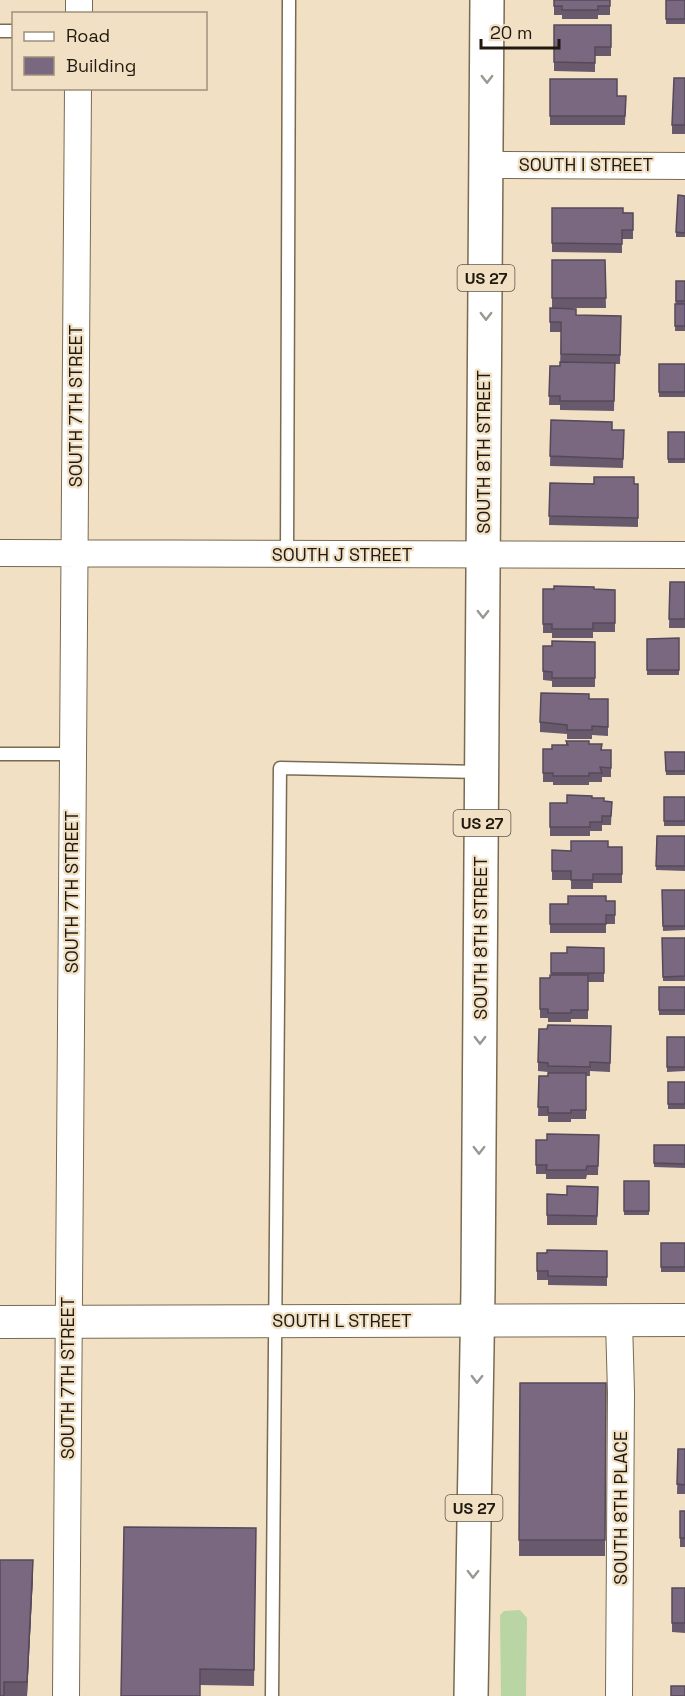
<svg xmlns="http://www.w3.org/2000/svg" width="685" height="1696" font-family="'Space Grotesk',sans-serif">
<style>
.green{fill:#b9d5a4}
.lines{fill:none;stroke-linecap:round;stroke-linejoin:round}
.service-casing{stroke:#796b52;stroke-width:15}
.minor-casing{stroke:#796b52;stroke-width:28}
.tertiary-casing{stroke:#796b52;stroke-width:34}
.trunk-casing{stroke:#796b52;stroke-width:36}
.service{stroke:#fff;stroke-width:12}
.minor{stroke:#fff;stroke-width:26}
.tertiary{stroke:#fff;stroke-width:32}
.trunk{stroke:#fff;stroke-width:33}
.wall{fill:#68596d}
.shaded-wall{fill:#554959}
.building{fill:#79687f;stroke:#554959;stroke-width:1.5}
.oneway{stroke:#9a9893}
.labels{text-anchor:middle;stroke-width:4.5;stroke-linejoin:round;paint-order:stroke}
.shield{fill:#f1e0c4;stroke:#5e5545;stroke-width:1.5}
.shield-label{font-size:16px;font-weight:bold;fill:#1f190f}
.street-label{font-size:18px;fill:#1f190f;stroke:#f1e0c4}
</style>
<rect width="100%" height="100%" fill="#f1e0c4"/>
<!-- green -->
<path class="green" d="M520,1610L527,1618L526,1696H501L500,1615L504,1611Z"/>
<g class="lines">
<!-- service casing -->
<g class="service-casing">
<path id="service" d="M0,31H14
M287,554L289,0
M0,754H73
M272,1696L280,768L481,772"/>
</g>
<!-- minor casing -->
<g class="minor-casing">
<path id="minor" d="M79,14V0
M487,165L685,166
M0,553L685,555
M619,1321L621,1393L619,1696
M66,1696L78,88"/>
</g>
<!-- tertiary casing -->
<g class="tertiary-casing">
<path id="tertiary" d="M0,1322L685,1320"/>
</g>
<!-- trunk casing -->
<g class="trunk-casing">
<path id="trunk" d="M471,1696L478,1289L487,0"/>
</g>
<!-- service -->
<use href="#service" class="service"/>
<!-- minor -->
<use href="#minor" class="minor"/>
<!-- tertiary -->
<use href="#tertiary" class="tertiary"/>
<!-- trunk -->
<use href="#trunk" class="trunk"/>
</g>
<!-- wall -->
<path class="wall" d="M554,0H610V15H598V19H562V15H554Z
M666,0H685V24H666Z
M554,25H611V56H595V72L554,71Z
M685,78V134H672V125Z
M550,79L617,96H626L625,125H550Z
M685,196V237H676V232Z
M552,208L633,213V239H622V253L552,252Z
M552,260H605L606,308H552Z
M676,281H685V331H675Z
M550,308L576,315L621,316L620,364H615L614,411L560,410V405H549L550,366H560L561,332H550Z
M659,364H685V397H659Z
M551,420L612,430H624L623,468L550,466Z
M668,432H685V463H668Z
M550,483L638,484V527L549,525Z
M670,582H685V628H669Z
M543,589L615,590V632H593V638H552V633H543Z
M679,638V675H647V639Z
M595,642V687H552V681L543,680V646H552Z
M589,699H608V736L592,735V739H567V734L540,732V722Z
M566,741L589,744L602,750H611V777H602V782H589V785H553V782H543V749H552L566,745Z
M665,752H685V775H666Z
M664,797H685V826H664Z
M592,798L604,801L612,802L611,825H602V831H590V836H550V803H567Z
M657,836H685V871L656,870Z
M608,847H622V883H593V889H571V880H552V850L571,851Z
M662,890H685V930L663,931Z
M606,901H615V924H606V933H550V904H568Z
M662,938H685V981H663Z
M604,948V982H588V1019H571V1022H548V1018H540V978H550L551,975V953H567Z
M659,987H685V1015H659Z
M611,1026L610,1072L590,1071V1076H586V1119H571V1122H548V1116H538L539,1076H548V1072L538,1071V1062Z
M667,1037H685V1071L667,1072Z
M668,1082H685V1109H668Z
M599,1135L598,1175H587L586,1179H546V1174H536V1140H547Z
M654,1145H685V1168L654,1167Z
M624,1181H649V1215H624Z
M598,1187L597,1225H547V1194L567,1195Z
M661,1243H685V1272H661Z
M607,1251V1286L548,1285V1280H537V1253Z
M520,1383H606L605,1556H519Z
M678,1449H685V1494H677Z
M680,1511H685V1547H680Z
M256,1528L254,1686L200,1685L121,1696Z
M33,1576L27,1696H0Z
M672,1588H685V1633L672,1632Z"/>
<!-- shaded-wall -->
<path class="shaded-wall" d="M33,1560V1576L27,1696V1682Z"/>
<!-- building -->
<path class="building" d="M554,0H610V6H598V10H562V6H554Z
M666,0H685V19H666Z
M554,25H611V47H595V63L554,62Z
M674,78H685V125H672Z
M550,79H617V96H626L625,116H550Z
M678,195L685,196V233L676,232Z
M552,208H623V213H633V230H622V244L552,243Z
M552,260H605L606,298H552Z
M676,281H685V301H676Z
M675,304H685V326H675Z
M550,308L576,309V315L621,316L620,355L561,354V322H550Z
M560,362L615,363L614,401H560V396H549L550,366H560Z
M659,364H685V392H659Z
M551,420L612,422V430H624L623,459L550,456Z
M668,432H685V459H668Z
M594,477H634V484H638V518L549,516L550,483L594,484Z
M670,582H685V619H669Z
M554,586L594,587V589L615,590V623H593V629H552V624H543V589H554Z
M679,638V670H647V639Z
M552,641L595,642V678H552V672L543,671V646H552Z
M541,693L589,694V699H608V727L592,726V730H567V725L540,722Z
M566,741H589V744H602L601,750H611V768L600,767L602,773H589V776H553V773H543V749H552V745H568Z
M665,752H685V771H666Z
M567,795L592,796V798H604V801L612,802L611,816H602V822H590V827H550V803H567Z
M664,797H685V821H664Z
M657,836H685V866H656Z
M571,841H608V847H622V874H593V880H571V871H552V850L571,851Z
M662,890H685V926H663Z
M568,896H606V901H615V915H606V924H550V904H568Z
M662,938H685V976L663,977Z
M567,947L604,948V973H551V953H567Z
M550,975H588V1010H571V1013H548V1009H540V978H550Z
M659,987H685V1010H659Z
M548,1025L611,1026L610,1063L590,1062V1067L548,1066V1063L538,1062L539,1029H547Z
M667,1037H685V1067H667Z
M548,1073H586V1110H571V1113H548V1107H538L539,1076H548Z
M668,1082H685V1104H668Z
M547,1134L599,1135L598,1166H587L586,1170H546L547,1165H536V1140H547Z
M654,1145H685V1164L654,1163Z
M624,1181H649V1211H624Z
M567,1186L598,1187L597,1216L547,1215V1194L567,1195Z
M661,1243H685V1267H661Z
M547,1250L607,1251V1277L548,1276V1271H537V1253H547Z
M520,1383H606L605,1540H519Z
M678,1449H685V1485L677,1484Z
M680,1511H685V1538H680Z
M124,1527L256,1528L254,1670L200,1669V1696H121Z
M0,1560H33L27,1682H4V1696H0Z
M672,1588H685V1623H672Z
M671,1686H685V1696H671Z"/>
<!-- one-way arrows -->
<defs><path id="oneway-chevron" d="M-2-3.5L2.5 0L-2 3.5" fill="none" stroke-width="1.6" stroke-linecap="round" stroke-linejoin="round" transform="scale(1.5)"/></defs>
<g class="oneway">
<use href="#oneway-chevron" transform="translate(487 79) rotate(90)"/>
<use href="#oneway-chevron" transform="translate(486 316) rotate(90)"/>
<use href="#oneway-chevron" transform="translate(483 614) rotate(90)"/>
<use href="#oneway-chevron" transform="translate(480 1040) rotate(90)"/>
<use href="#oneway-chevron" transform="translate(479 1150) rotate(90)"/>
<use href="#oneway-chevron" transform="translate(477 1379) rotate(91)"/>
<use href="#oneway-chevron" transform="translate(473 1574) rotate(91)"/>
</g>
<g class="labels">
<!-- shield labels -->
<g class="shield">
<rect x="457.5" y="265" width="57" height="26" rx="4.5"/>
<rect x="453.5" y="810" width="57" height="26" rx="4.5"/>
<rect x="445.5" y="1495" width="57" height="26" rx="4.5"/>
</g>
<g class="shield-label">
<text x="486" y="284">US 27</text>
<text x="482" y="829">US 27</text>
<text x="474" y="1514">US 27</text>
</g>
<!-- street labels -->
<g class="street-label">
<text x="586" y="171">SOUTH I STREET</text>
<text transform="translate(76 406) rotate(-90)" y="6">SOUTH 7TH STREET</text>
<text transform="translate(484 452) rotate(-90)" y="6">SOUTH 8TH STREET</text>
<text x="342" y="561">SOUTH J STREET</text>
<text transform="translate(72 892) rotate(-90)" y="6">SOUTH 7TH STREET</text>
<text transform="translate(481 938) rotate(-90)" y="6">SOUTH 8TH STREET</text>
<text x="342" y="1327">SOUTH L STREET</text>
<text transform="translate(68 1378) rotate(-90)" y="6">SOUTH 7TH STREET</text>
<text transform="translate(621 1508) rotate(-90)" y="6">SOUTH 8TH PLACE</text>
</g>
</g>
<!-- legend -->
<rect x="12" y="12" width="195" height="78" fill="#f1e0c4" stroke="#9d907c" stroke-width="1.5"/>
<rect x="24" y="32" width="30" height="9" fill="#ffffff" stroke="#9d907c" stroke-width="1.5"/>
<text x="66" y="42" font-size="18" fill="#1f190f">Road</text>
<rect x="24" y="57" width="30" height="18" fill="#79687f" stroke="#9d907c" stroke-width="1.5"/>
<text x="66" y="72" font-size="18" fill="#1f190f">Building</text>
<!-- scale -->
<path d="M481 39v9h78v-9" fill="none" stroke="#1f190f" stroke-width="3"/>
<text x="490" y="39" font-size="18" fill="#1f190f" stroke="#f1e0c4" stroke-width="4.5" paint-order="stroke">20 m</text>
</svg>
